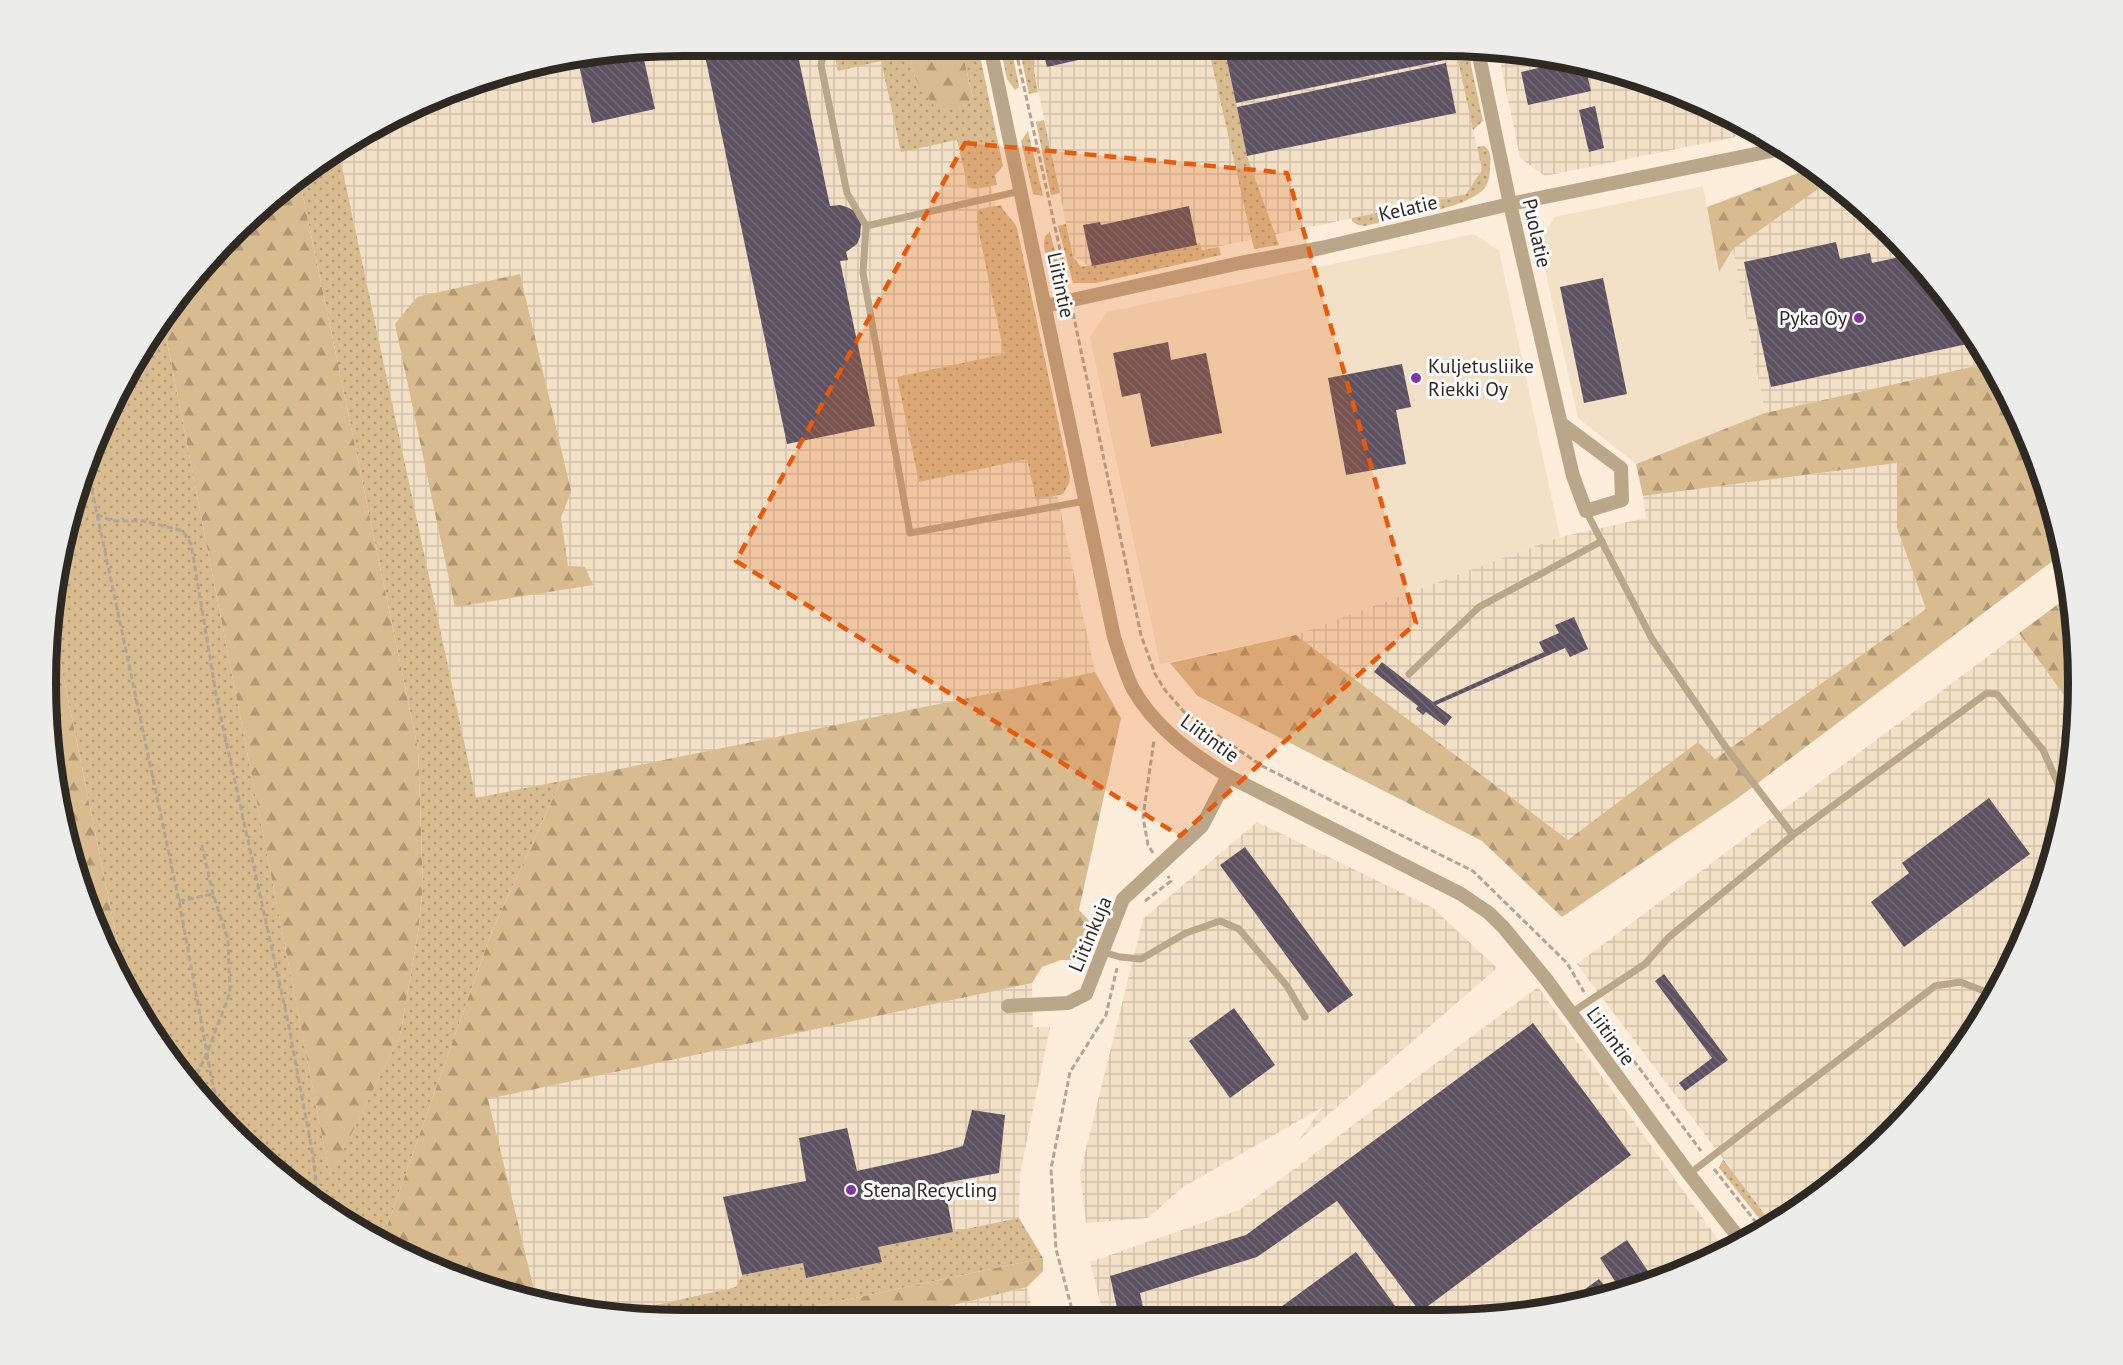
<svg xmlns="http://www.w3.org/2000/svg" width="2123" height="1365" font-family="'PT Sans',sans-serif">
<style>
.built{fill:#f3e1c7;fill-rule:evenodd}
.industrial{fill:url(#industrial-grid)}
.green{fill:url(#green-dots)}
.forest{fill:url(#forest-firs)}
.building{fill:url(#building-back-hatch)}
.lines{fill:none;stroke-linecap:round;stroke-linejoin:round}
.path{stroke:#b0a597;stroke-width:3;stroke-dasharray:6 3;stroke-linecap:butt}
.service{stroke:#baa689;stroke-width:7}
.minor{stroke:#baa689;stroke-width:14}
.marked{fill:#e8590c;fill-opacity:0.2;stroke:#e8590c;stroke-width:4.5;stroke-dasharray:12 8;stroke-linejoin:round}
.poi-dot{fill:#8434a3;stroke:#fdfdfd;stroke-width:2}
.labels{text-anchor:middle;stroke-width:6;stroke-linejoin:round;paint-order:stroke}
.street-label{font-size:20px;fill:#2e2922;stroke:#fdfdfd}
.poi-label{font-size:20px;fill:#2e2922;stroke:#fdfdfd;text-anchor:start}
.rim{fill:none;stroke:#2e2922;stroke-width:8}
</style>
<defs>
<pattern id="industrial-grid" width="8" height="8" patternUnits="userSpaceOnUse" patternTransform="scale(1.5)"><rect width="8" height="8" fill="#f3e1c7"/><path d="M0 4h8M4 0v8" fill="none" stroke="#d1c1ab"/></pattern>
<pattern id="green-dots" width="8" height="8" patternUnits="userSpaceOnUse" patternTransform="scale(1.5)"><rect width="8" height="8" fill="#d9bb90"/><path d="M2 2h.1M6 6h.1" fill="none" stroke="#b09875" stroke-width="1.8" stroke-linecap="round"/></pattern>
<pattern id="forest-firs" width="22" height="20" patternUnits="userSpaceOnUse" patternTransform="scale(1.5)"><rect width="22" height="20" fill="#d9bb90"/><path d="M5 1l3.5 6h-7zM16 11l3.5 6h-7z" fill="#b09875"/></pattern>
<pattern id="building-back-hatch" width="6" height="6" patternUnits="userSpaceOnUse" patternTransform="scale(1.5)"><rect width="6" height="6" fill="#5d5262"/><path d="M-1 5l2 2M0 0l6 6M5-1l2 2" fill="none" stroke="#716874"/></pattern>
</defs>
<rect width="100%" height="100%" fill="#fceedb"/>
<!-- built -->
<path class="built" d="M1703,186L1719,271L1733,249L1765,413L1636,464L1578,418L1539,242L1555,217Z
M1474,234L1499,251L1560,537L1296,635L1160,664L1090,337L1107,312ZM1167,342L1171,360L1222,433L1151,447L1140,393L1122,397L1113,353Z"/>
<!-- industrial -->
<path class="industrial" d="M599,51H962L1095,672L476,799L338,148L478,79Z
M1030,51H1456L1482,170L1466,194L1098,272L1073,256Z
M1498,51H1524L1645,79L1722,111L1755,133L1545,176L1520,158Z
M1820,176L1861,203L1946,294L1989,363L1765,413L1733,249L1821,187Z
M1898,463L1897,528L1926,609L1715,759L1698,743L1568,840L1296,635L1560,537L1646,518L1643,496Z
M2019,633L2074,709L2073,765L2044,887L1993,1001L1920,1103L1829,1188L1772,1224L1577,964Z
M1257,822L1433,908L1497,968L1298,1141L1323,1107L1183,1187L1148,1218L1086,1223L1080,1173L1143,919Z
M1032,983L1033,1027H1050L1020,1174L1019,1218L879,1248L882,1262L806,1278L803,1263L742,1275L736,1287L611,1315H600L536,1298L487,1099Z
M1538,987L1727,1252L1606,1298L1482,1319L1104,1317L1090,1262L1239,1210Z
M1027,1287L1034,1317L909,1316Z"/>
<!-- green -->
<path class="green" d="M852,51H909L915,78L973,98L962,51H979L1003,166L995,175L997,185L975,189L968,187L957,140L901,152L881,61L838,71L834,54Z
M1001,51H1012L1019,87L1015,90L1007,79Z
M1020,51H1035L1034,71L1038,92L1029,94Z
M1209,51H1215L1216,54L1226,51L1247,156L1279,245L1254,249Z
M1456,51H1468L1483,121L1473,130Z
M1044,120L1060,193L1051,195L1036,122Z
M1028,131L1043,196L1033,194L1021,141Z
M1484,146C1491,150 1491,158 1490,167C1490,174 1489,183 1484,189C1464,210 1394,219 1364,226L1358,225L1352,221V218L1466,194L1482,170L1477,147Z
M338,148L476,798L561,781L492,931L381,1243L363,1234L262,1162L152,1036L127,989L51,615L79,477L130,364L162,316L330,1176L400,1036L418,933L423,885L418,749L299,177L328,153Z
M1001,205C1005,215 1013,219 1017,228L1070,477L1069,483L1063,494L1036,500L1027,459L919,482L897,377L1004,354L977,223V213L980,209Z
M1066,224L1073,256L1081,267L1200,243L1202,250L1219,247L1221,255L1096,283H1073L1058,226Z
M1050,232L1060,271V275C1050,263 1041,252 1045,236Z
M1723,1159L1772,1224L1766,1227L1719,1168Z
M1019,1218L1043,1258L775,1315H611L736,1287L742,1275L803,1263L806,1278L881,1262L878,1247Z"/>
<!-- forest -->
<path class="forest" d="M909,51H962L973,98L959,107L934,106L915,78Z
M1809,169L1820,176L1821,187L1733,249L1719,272L1707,207Z
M299,177L418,749L423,885L418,933L400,1036L330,1177L162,316L177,295L232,231Z
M520,274L571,491L561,518L568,566L585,567L593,585L455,607L395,324L417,297Z
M1989,363L2012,400L2056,517L2062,554L1738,798L1562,917L1482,841L1198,696L1170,663L1296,635L1568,840L1698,742L1715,759L1926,609L1897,528V463L1643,496L1636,464L1765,413Z
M2069,596L2077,640L2074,709L2019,633Z
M51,615L127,989L94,927L67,847L50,765L46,641Z
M1095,672L1121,718L1079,910L1094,926L1090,960H1061L1042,967L1032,983L488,1099L536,1298L438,1271L381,1243L492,931L561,781Z
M1043,1258V1271L1027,1287L909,1316L775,1315Z"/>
<!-- building -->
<path class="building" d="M599,51H642L655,109L592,123L577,56Z
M704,51H797L830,206L840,205L847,207L854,211L861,224L860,237L857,244L846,252L848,260L840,261L875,426L787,444Z
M1043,51H1119L1047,67Z
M1225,51H1443L1445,60L1236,103Z
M1570,61L1585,65L1591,91L1528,105L1521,72Z
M1446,63L1456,113L1247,156L1237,107Z
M1595,106L1604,148L1589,152L1579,110Z
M1189,206L1197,245L1092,266L1083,225L1100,222L1101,225Z
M1836,242L1840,259L1870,253L1872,263L1909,255L1946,294L1976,342L1771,387L1744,262Z
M1603,278L1627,394L1584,403L1560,287Z
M1168,342L1171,360L1206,353L1222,433L1151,447L1140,393L1122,397L1113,353Z
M1402,364L1411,407L1396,410L1406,464L1346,475L1328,378Z
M1574,617L1588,649L1570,657L1565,648L1436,705L1452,717L1445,726L1426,712L1423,715L1416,709L1418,706L1374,672L1382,662L1433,702L1544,652L1539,642L1559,633L1555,625Z
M1989,798L2030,854L1904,947L1871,902L1909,873L1902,863Z
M1245,847L1353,995L1328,1013L1220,865Z
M1664,974L1728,1060L1685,1091L1679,1083L1712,1058L1655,981Z
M1234,1008L1275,1065L1230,1098L1189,1041Z
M1533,1023L1631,1155L1420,1312L1337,1201L1257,1257L1140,1293L1145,1317H1119L1110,1276L1246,1235Z
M972,1110L1005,1115L999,1173L944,1183L953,1232L878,1247L882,1262L806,1278L803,1263L742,1275L723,1197L806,1181L799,1138L847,1128L857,1171L938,1153L963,1146Z
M1627,1240L1654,1280L1622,1292L1600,1258Z
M1356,1252L1404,1318H1266Z
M1599,1279L1612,1296L1563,1305Z"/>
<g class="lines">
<!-- path -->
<path class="path" d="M1016,51L1068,286
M1073,313L1141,635L1155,674L1165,690L1184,712L1262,766L1473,871L1567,963L1584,992
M86,462L179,901L213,1086L223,1118
M97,514L112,521H144L183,531L191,544L217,700L287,1017L312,1150L316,1181L314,1199
M1153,853L1148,845L1143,817L1154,740
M179,901L213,894
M1145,901L1171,881L1168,876
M1596,1010L1701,1151
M193,1083L207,1053L230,993L228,939L213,894L201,842
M1714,1169L1762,1230
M1074,1317L1056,1249L1051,1169L1070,1072L1106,1015L1117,968"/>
<!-- service -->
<path class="service" d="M824,51L821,65L847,193L866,226
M1021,191L866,226L863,273L910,533L1085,501
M1586,511L1652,639L1725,746L1793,835
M1409,674L1479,607L1602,541
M1103,952L1120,957L1141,959L1186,933L1220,921L1239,929L1287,986L1305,1017
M1571,1013L1645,964L1669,937L1793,835L1987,693L1997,694L2043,750L2060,788L2066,796
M1689,1174L1935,986L1960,982L1995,995"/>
<!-- minor -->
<path class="minor" d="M991,51L1114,637C1120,655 1125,673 1133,689C1155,728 1192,754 1228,776L1461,894L1489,913L1504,928L1546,979L1689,1174L1742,1242
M1478,51L1510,204L1573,476L1586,511L1622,500L1621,468L1562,424
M1045,306L1240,263L1321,248L1510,204L1780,149
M1008,1006L1068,1003L1086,994L1123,899L1202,826L1228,776"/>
</g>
<!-- marked area -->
<path class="marked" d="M965,143L1287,173L1416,623L1180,836L736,561Z"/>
<!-- markers -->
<g class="poi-dot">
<circle cx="1859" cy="318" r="6"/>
<circle cx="1416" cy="378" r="6"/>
<circle cx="851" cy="1190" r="6"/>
</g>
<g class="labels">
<!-- street labels -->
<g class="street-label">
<text transform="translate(1408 208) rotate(-13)" y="7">Kelatie</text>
<text transform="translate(1537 233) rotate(77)" y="7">Puolatie</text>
<text transform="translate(1061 285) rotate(78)" y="7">Liitintie</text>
<text transform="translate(1210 738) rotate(36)" y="7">Liitintie</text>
<text transform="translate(1090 934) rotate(-67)" y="7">Liitinkuja</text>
<text transform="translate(1611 1036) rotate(54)" y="7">Liitintie</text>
</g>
<!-- poi labels -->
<g class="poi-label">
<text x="1847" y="325" text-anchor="end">Pyka Oy</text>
<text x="1428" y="373">Kuljetusliike<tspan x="1428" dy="23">Riekki Oy</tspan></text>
<text x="863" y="1197">Stena Recycling</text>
</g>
</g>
<!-- crop -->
<path d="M0 0H2123V1365H0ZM683 56H1441A627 627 0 0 1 2068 683V683A627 627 0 0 1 1441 1310H683A627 627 0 0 1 56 683V683A627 627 0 0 1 683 56Z" fill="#ececeb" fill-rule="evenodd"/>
<path class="rim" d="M683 56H1441A627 627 0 0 1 2068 683V683A627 627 0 0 1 1441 1310H683A627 627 0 0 1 56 683V683A627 627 0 0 1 683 56Z"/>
</svg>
